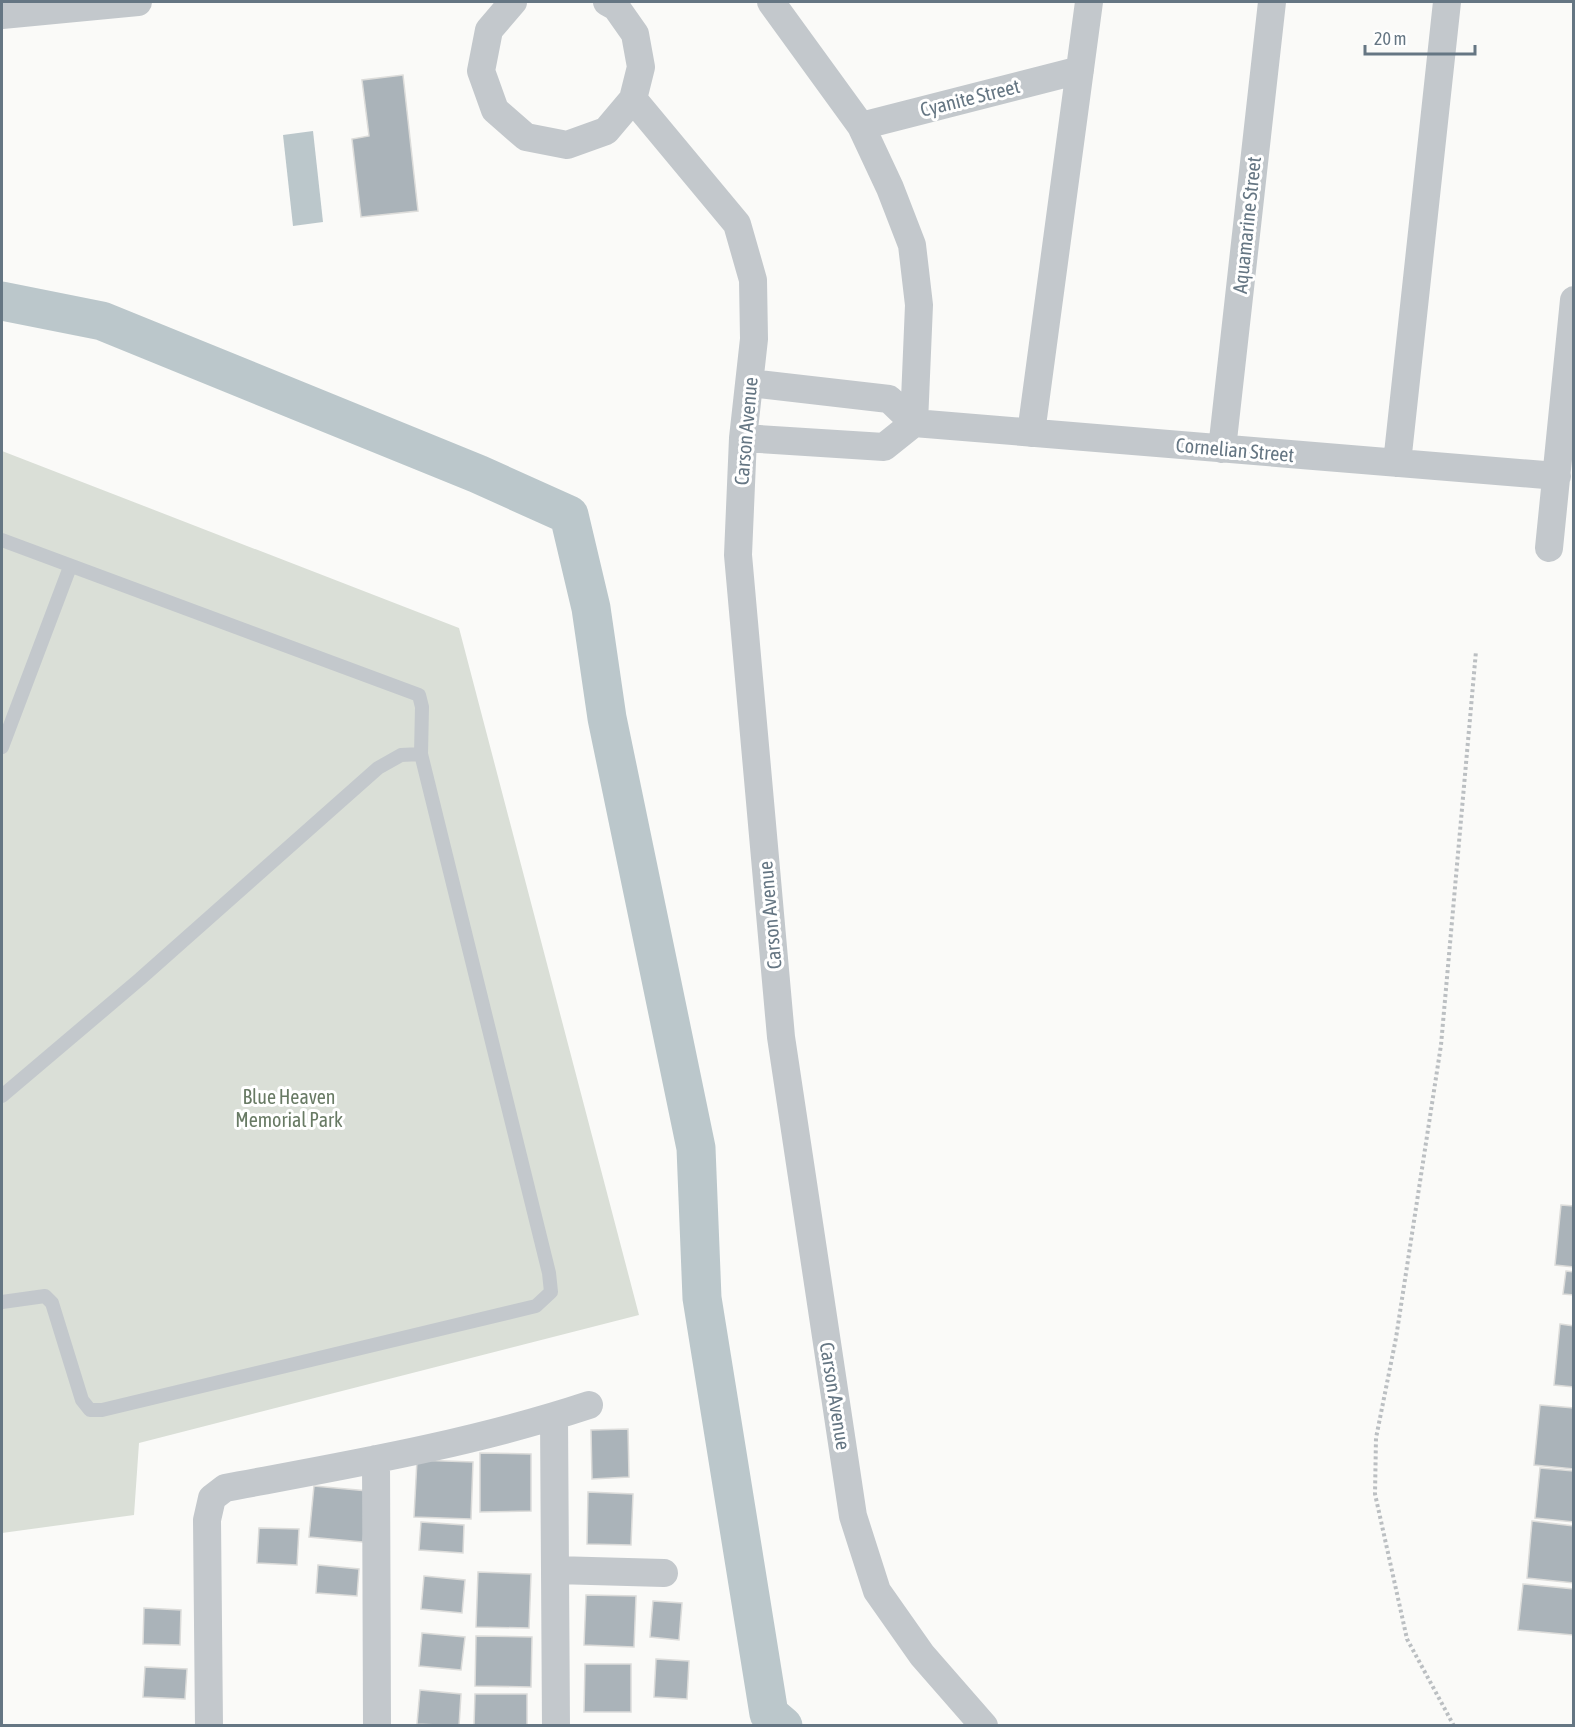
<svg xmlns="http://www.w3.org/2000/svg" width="1575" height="1727" font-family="'Asap Condensed',sans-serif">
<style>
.green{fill:#dadfd7}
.water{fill:#bbc7cb}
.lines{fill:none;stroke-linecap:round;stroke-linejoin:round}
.canal{stroke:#bbc7cb;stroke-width:39}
.building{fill:#aab3b9;stroke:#dcdcda;stroke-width:1.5}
.path{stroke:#bbbfc2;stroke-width:4;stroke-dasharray:3 3;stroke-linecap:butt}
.lane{stroke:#c3c8cc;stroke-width:14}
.street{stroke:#c3c8cc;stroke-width:28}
.labels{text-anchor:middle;stroke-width:6;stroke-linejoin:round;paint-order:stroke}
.street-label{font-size:20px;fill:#657683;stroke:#fff}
.park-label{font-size:20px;fill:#687a64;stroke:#fff}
</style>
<rect width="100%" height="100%" fill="#fafaf8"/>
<!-- green -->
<path class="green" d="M2,451L459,628L639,1315L139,1443L134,1515L2,1533Z"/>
<!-- water -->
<path class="water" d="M313,131L323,222L293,226L283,135Z"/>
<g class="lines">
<!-- canal -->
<path class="canal" d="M2,301L102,321L478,474L569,515L591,608L607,718L696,1148L702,1298L769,1714L783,1726"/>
</g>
<!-- building -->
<path class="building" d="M403,75L418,211L361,217L352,139L369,136L362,80Z
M1561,1205L1574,1206V1267L1555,1265Z
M1566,1271L1574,1272V1295L1563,1294Z
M1560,1324L1574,1326V1387L1554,1385Z
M1540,1405L1574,1408V1469L1534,1465Z
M628,1429L629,1477L592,1479L591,1430Z
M480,1453L531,1454V1511L480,1512Z
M417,1460L473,1462L471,1519L414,1517Z
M1540,1468L1574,1471V1522L1535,1518Z
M314,1486L368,1491L363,1542L309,1537Z
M588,1492L633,1494L631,1545L587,1544Z
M1532,1521L1574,1526V1583L1527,1578Z
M421,1522L464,1525L463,1553L419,1550Z
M259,1528L299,1529L297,1565L257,1563Z
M318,1565L359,1569L357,1596L316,1593Z
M478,1572L531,1574L529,1628L476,1627Z
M424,1576L465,1580L462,1613L421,1609Z
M1523,1584L1574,1589L1573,1635L1518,1630Z
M586,1595L636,1596L634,1647L584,1645Z
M653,1601L682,1603L679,1640L650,1637Z
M144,1608L181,1610L180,1645L143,1644Z
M422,1633L465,1637L461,1670L419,1666Z
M476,1636L532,1637L531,1687L475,1686Z
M656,1659L689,1661L687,1699L654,1697Z
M585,1664H631V1712H584Z
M145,1667L187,1669L185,1699L143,1697Z
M420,1690L461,1694L459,1726L417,1724Z
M475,1694H527V1726H474Z"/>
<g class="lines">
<!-- path -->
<path class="path" d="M1454,1726L1407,1639L1375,1494L1376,1438L1396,1338L1441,1045L1476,651"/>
<!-- lane -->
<path class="lane" d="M2,540L419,695L422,707L421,754L549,1273L551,1292L536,1306L102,1410H90L82,1400L52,1303L45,1296L2,1302
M2,747L70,567
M2,1096L140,979L378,768L401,755L421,754"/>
<!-- street -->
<path class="street" d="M513,2L489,30L481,71L495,110L526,137L567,145L606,131L633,99L641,67L635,34L616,7L607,2
M771,2L861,126L890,188L912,245L919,305L914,423
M2,15L138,2
M633,99L737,224L753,280L754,339L743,438L738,555L781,1037L853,1516L877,1591L922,1655L984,1726
M861,126L1080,70
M750,383L889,399L914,423L1557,476
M1031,433L1089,2
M743,438L884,447L914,423
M1222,449L1272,2
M1397,463L1447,2
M1549,548L1574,300
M554,1417L556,1726
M376,1459L377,1726
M555,1570L664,1573
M209,1726L207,1520L212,1498L225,1488C347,1465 471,1444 589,1405"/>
</g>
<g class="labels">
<!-- street labels -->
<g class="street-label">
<text transform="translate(970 98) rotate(-14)" y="7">Cyanite Street</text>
<text transform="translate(1247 225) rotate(-84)" y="7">Aquamarine Street</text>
<text transform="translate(746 431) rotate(-85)" y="7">Carson Avenue</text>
<text transform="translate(1235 450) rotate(5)" y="7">Cornelian Street</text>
<text transform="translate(770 915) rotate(-95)" y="7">Carson Avenue</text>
<text transform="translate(835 1396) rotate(81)" y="7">Carson Avenue</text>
</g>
<!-- park labels -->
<g class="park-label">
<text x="289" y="1104">Blue Heaven<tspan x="289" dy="23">Memorial Park</tspan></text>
</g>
</g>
<!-- border -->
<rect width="1575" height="1727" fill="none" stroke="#657683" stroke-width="6"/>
<!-- scale -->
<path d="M1365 45v9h110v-9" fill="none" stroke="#657683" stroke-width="3"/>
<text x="1374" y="45" font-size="18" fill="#657683" stroke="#ffffff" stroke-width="4.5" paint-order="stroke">20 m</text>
</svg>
